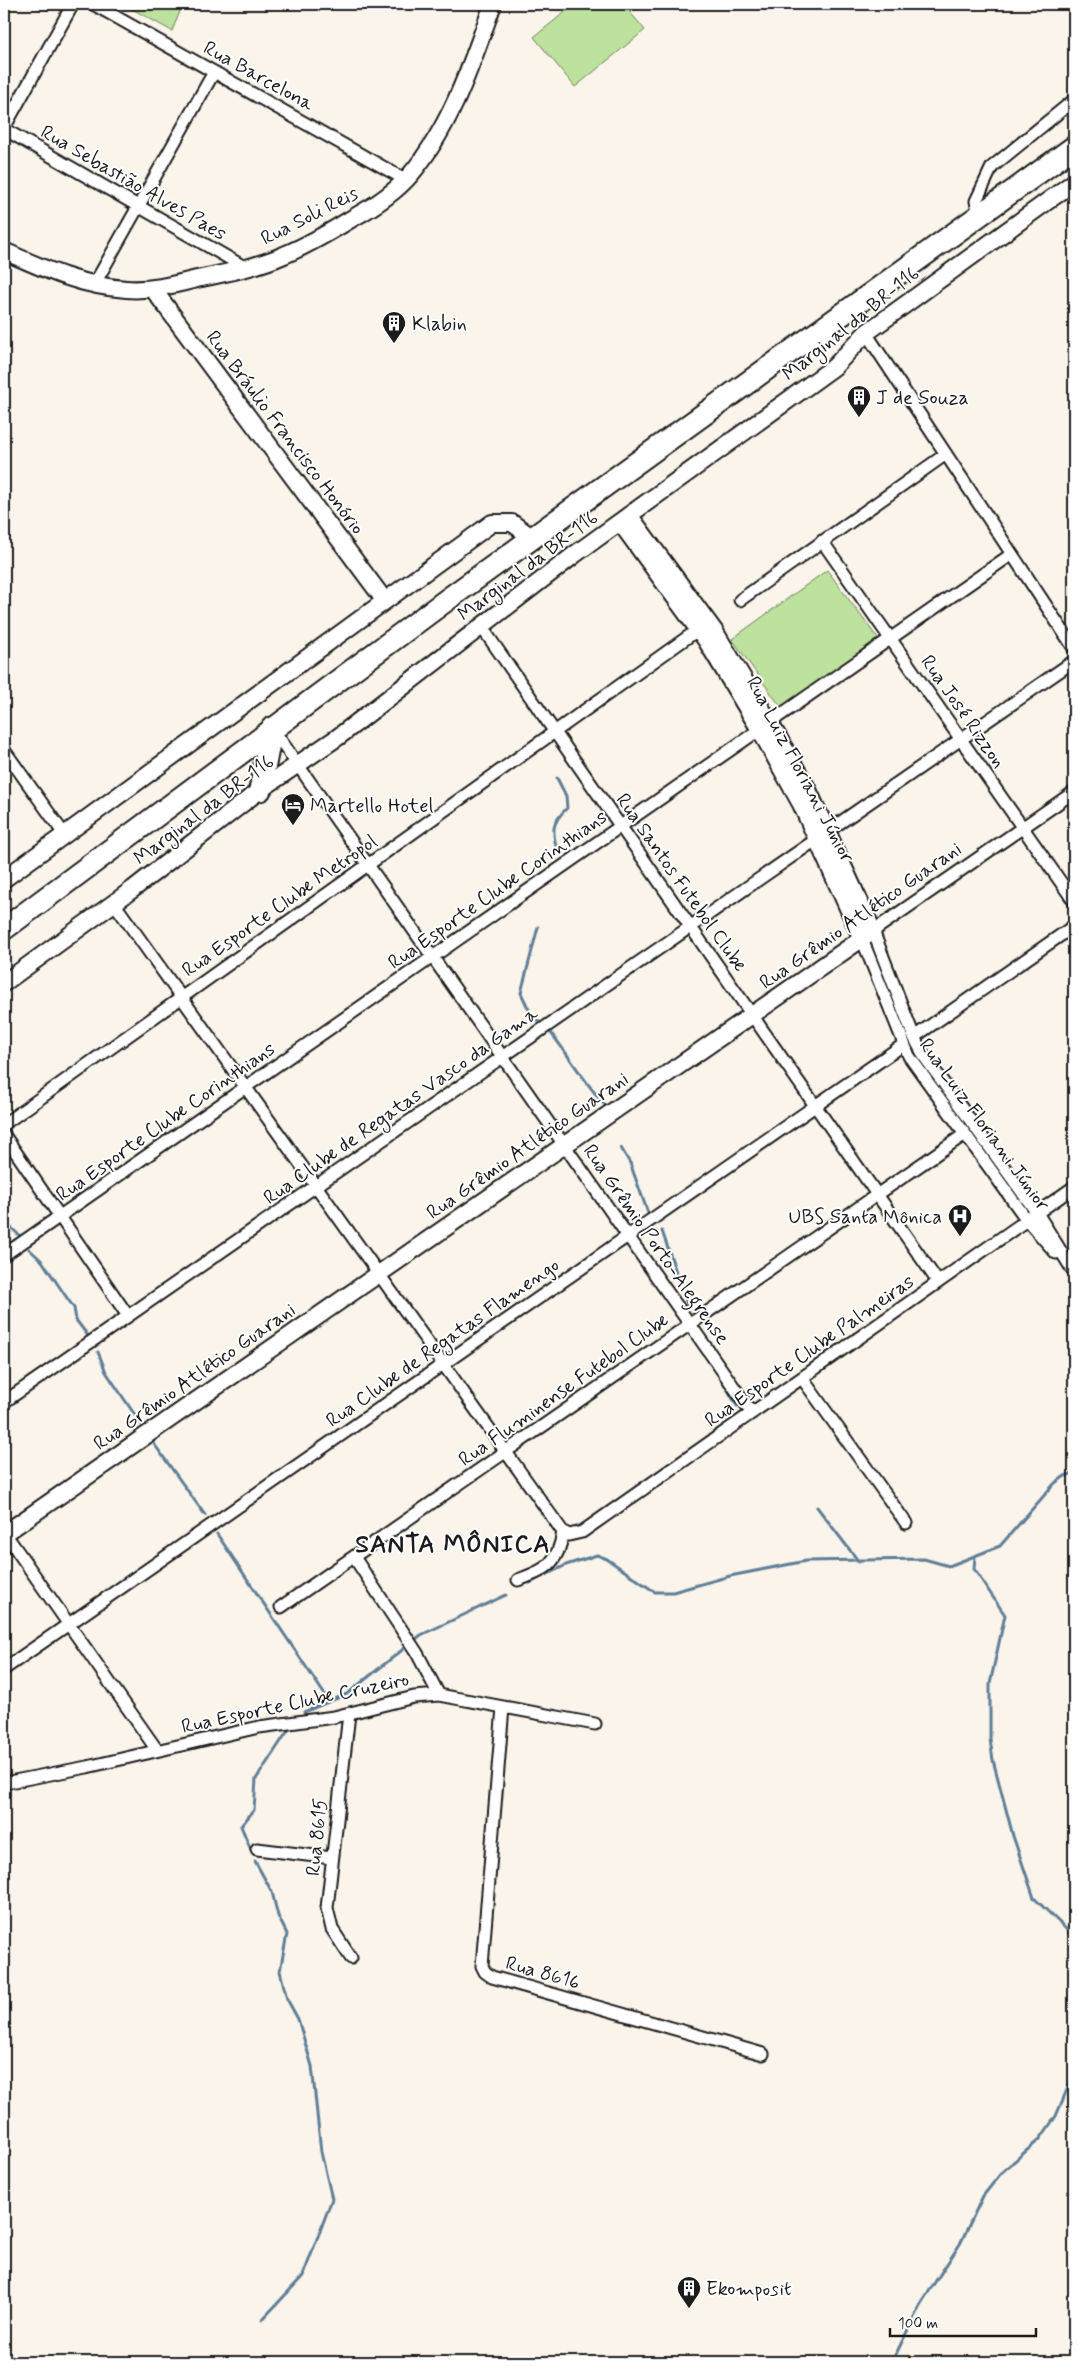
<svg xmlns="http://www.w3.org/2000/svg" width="1078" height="2366" font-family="Mynerve,sans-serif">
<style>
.green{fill:#bce29d;stroke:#6c7f5c}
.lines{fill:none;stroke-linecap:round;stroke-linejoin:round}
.stream{stroke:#5f7f97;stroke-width:3}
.street-casing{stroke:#1c1c1c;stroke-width:15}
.secondary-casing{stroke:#1c1c1c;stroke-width:20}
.highway-casing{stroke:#1c1c1c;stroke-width:25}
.street{stroke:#fff;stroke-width:11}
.secondary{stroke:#fff;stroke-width:16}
.highway{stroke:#fff;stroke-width:21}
.labels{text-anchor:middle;stroke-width:4;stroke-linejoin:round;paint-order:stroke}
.street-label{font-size:20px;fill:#1c1c1c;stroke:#fff}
.poi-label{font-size:20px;fill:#1c1c1c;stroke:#fff;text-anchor:start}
.district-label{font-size:25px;font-weight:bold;letter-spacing:1px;fill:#1c1c1c;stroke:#fff}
</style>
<rect width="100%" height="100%" fill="#faf4ea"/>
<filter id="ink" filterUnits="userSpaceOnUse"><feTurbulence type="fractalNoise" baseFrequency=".02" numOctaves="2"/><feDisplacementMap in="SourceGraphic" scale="10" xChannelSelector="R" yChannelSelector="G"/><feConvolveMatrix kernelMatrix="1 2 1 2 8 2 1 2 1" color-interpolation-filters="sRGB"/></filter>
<g filter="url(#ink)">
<!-- green -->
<path class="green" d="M123,4H183L172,31Z
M575,4H623L645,30L575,87L534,37Z
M827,570L879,640L783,710L732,639Z"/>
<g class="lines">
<!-- stream -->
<path class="stream" d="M557,778L566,796L567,808C549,825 553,833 558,855
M538,927L521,993L530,1012L539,1022
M551,1033C570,1057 585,1083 605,1105
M621,1148L630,1163L648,1213
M4,1221L20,1236
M662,1231L688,1307
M29,1249L42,1261L65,1295L74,1308L76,1320L89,1337
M98,1352L106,1372L141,1424
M722,1380L737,1406
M152,1441L205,1515
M817,1507L859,1562
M217,1534L329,1701
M975,1556L974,1569L1005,1615L990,1684V1739L993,1760L1013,1836L1034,1898L1066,1929L1074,1941
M530,1583L566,1565L597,1555L607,1559L655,1592H673L730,1576L806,1561L924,1559L949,1566L1000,1546L1055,1483L1065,1476L1074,1473
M304,1712L347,1694L421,1635L506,1595
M251,1850L241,1826L254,1810L256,1779L289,1729
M255,1861L272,1892L278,1916L287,1934L280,1971L287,1999L298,2019L312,2066L321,2152L332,2199L303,2276L262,2320
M894,2358L920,2305L960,2244L983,2196L1002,2172L1040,2139L1056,2116L1074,2073"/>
<!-- street casing -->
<g class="street-casing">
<path id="street" d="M93,4L406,180
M4,128L73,4
M4,129L246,268
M979,216L976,201L992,167L1074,100
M94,285L214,72
M866,333L1074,648
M822,541L1074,901
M740,600L946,454
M481,626L938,1282
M272,728L752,1413
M4,750L64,834
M828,831L1074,661
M114,903L563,1532
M862,939L909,1056L1027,1220L1056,1253
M914,1037L1074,926
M4,1124L699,629
M4,1135L128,1316
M4,1255L1012,554
M1072,1269L1037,1213L924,1056L914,1037L873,931L1074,792
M802,1378L906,1523
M4,1402L817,839
M4,1532L157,1750
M563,1532L569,1535L582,1532L1074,1187
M354,1557L417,1653L439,1695
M518,1580C546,1570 558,1564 563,1532
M281,1607L965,1134
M4,1669L903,1045
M503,1707L482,1966L485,1972L492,1977L763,2054
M349,1714L327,1908L332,1929L351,1958
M4,1783L87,1767L259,1727L334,1717L414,1697L439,1695L595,1724
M257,1849L332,1858"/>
</g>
<!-- secondary casing -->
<g class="secondary-casing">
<path id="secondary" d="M4,251C44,269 81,286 126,289C150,291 173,285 197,279C226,273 257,267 284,255C308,245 330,232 351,219C373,207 395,193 411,174C452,125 472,62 493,4
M153,289L385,601
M620,522L706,640L760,730L801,804L862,939
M4,879L492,523H512L533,538
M4,983L133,889L260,790L338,737L574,555L834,367L866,333L1074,182
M4,1534L873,931L808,790L770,723L715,632L629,515"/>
</g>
<!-- highway casing -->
<g class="highway-casing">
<path id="highway" d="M260,790L272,728
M4,929L448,599L1074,147"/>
</g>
<!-- street -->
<use href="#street" class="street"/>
<!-- secondary -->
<use href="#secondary" class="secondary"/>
<!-- highway -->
<use href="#highway" class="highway"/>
</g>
</g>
<!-- icons -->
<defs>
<g id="building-pin" transform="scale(1.25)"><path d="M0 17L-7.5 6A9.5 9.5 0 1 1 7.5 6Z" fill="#1c1c1c" stroke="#fff"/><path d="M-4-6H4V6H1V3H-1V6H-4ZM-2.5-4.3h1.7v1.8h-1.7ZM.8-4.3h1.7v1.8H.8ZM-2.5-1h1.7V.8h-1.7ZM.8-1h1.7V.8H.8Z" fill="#fff"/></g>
<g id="hotel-pin" transform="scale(1.25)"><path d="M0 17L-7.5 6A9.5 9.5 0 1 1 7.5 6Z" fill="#1c1c1c" stroke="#fff"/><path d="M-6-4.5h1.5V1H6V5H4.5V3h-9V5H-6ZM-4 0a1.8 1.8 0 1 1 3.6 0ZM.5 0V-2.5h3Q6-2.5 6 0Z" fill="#fff"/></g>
<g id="hospital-pin" transform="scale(1.25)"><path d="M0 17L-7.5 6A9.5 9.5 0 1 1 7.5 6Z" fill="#1c1c1c" stroke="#fff"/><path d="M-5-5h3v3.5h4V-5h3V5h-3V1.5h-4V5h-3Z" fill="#fff"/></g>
</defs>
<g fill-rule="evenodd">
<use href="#building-pin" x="394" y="323"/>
<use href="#building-pin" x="859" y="397"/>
<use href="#hotel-pin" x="293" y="805"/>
<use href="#hospital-pin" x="960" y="1216"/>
<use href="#building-pin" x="689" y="2288"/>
</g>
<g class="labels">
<!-- street labels -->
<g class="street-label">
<text transform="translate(259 75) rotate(29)" y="7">Rua Barcelona</text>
<text transform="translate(134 182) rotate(30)" y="7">Rua Sebastião Alves Paes</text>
<text transform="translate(309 215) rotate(-27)" y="7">Rua Soli Reis</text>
<text transform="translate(850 323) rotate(-39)" y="7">Marginal da BR-116</text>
<text transform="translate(286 432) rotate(53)" y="7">Rua Bráulio Francisco Honório</text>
<text transform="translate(527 565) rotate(-37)" y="7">Marginal da BR-116</text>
<text transform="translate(964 711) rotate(55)" y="7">Rua José Rizzon</text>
<text transform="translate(801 769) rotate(62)" y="7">Rua Luiz Floriani Júnior</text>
<text transform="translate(203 809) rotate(-37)" y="7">Marginal da BR-116</text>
<text transform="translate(682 882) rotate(55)" y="7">Rua Santos Futebol Clube</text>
<text transform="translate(497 889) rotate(-35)" y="7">Rua Esporte Clube Corinthians</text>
<text transform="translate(279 905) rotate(-35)" y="7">Rua Esporte Clube Metropol</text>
<text transform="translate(860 915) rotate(-35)" y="7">Rua Grêmio Atlético Guarani</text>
<text transform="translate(400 1105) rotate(-35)" y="7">Rua Clube de Regatas Vasco da Gama</text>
<text transform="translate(165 1121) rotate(-35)" y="7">Rua Esporte Clube Corinthians</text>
<text transform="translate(985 1124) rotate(54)" y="7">Rua Luiz Floriani Júnior</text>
<text transform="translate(527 1145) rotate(-35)" y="7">Rua Grêmio Atlético Guarani</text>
<text transform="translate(657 1244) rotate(55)" y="7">Rua Grêmio Porto-Alegrense</text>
<text transform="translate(442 1342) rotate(-35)" y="7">Rua Clube de Regatas Flamengo</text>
<text transform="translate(809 1350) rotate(-35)" y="7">Rua Esporte Clube Palmeiras</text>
<text transform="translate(194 1376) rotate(-35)" y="7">Rua Grêmio Atlético Guarani</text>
<text transform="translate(563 1389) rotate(-35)" y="7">Rua Fluminense Futebol Clube</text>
<text transform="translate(295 1702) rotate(-12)" y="7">Rua Esporte Clube Cruzeiro</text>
<text transform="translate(316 1837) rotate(-84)" y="7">Rua 8615</text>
<text transform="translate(543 1972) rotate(16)" y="7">Rua 8616</text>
</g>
<!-- poi labels -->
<g class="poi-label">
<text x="412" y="330">Klabin</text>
<text x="876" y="404">J de Souza</text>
<text x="310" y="812">Martello Hotel</text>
<text x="942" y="1223" text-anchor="end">UBS Santa Mônica</text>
<text x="706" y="2295">Ekomposit</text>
</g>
<!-- district labels -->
<g class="district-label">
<text x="453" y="1552">SANTA MÔNICA</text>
</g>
</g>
<!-- margin -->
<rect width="1078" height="2366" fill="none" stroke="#fff" stroke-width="20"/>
<rect x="10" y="10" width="1058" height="2346" fill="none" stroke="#1c1c1c" stroke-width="2" filter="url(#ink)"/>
<!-- scale -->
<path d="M890 2328v8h146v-8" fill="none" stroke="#1c1c1c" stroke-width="2.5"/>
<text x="898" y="2328" font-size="15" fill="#1c1c1c" stroke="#ffffff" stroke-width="4" paint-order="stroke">100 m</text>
</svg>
